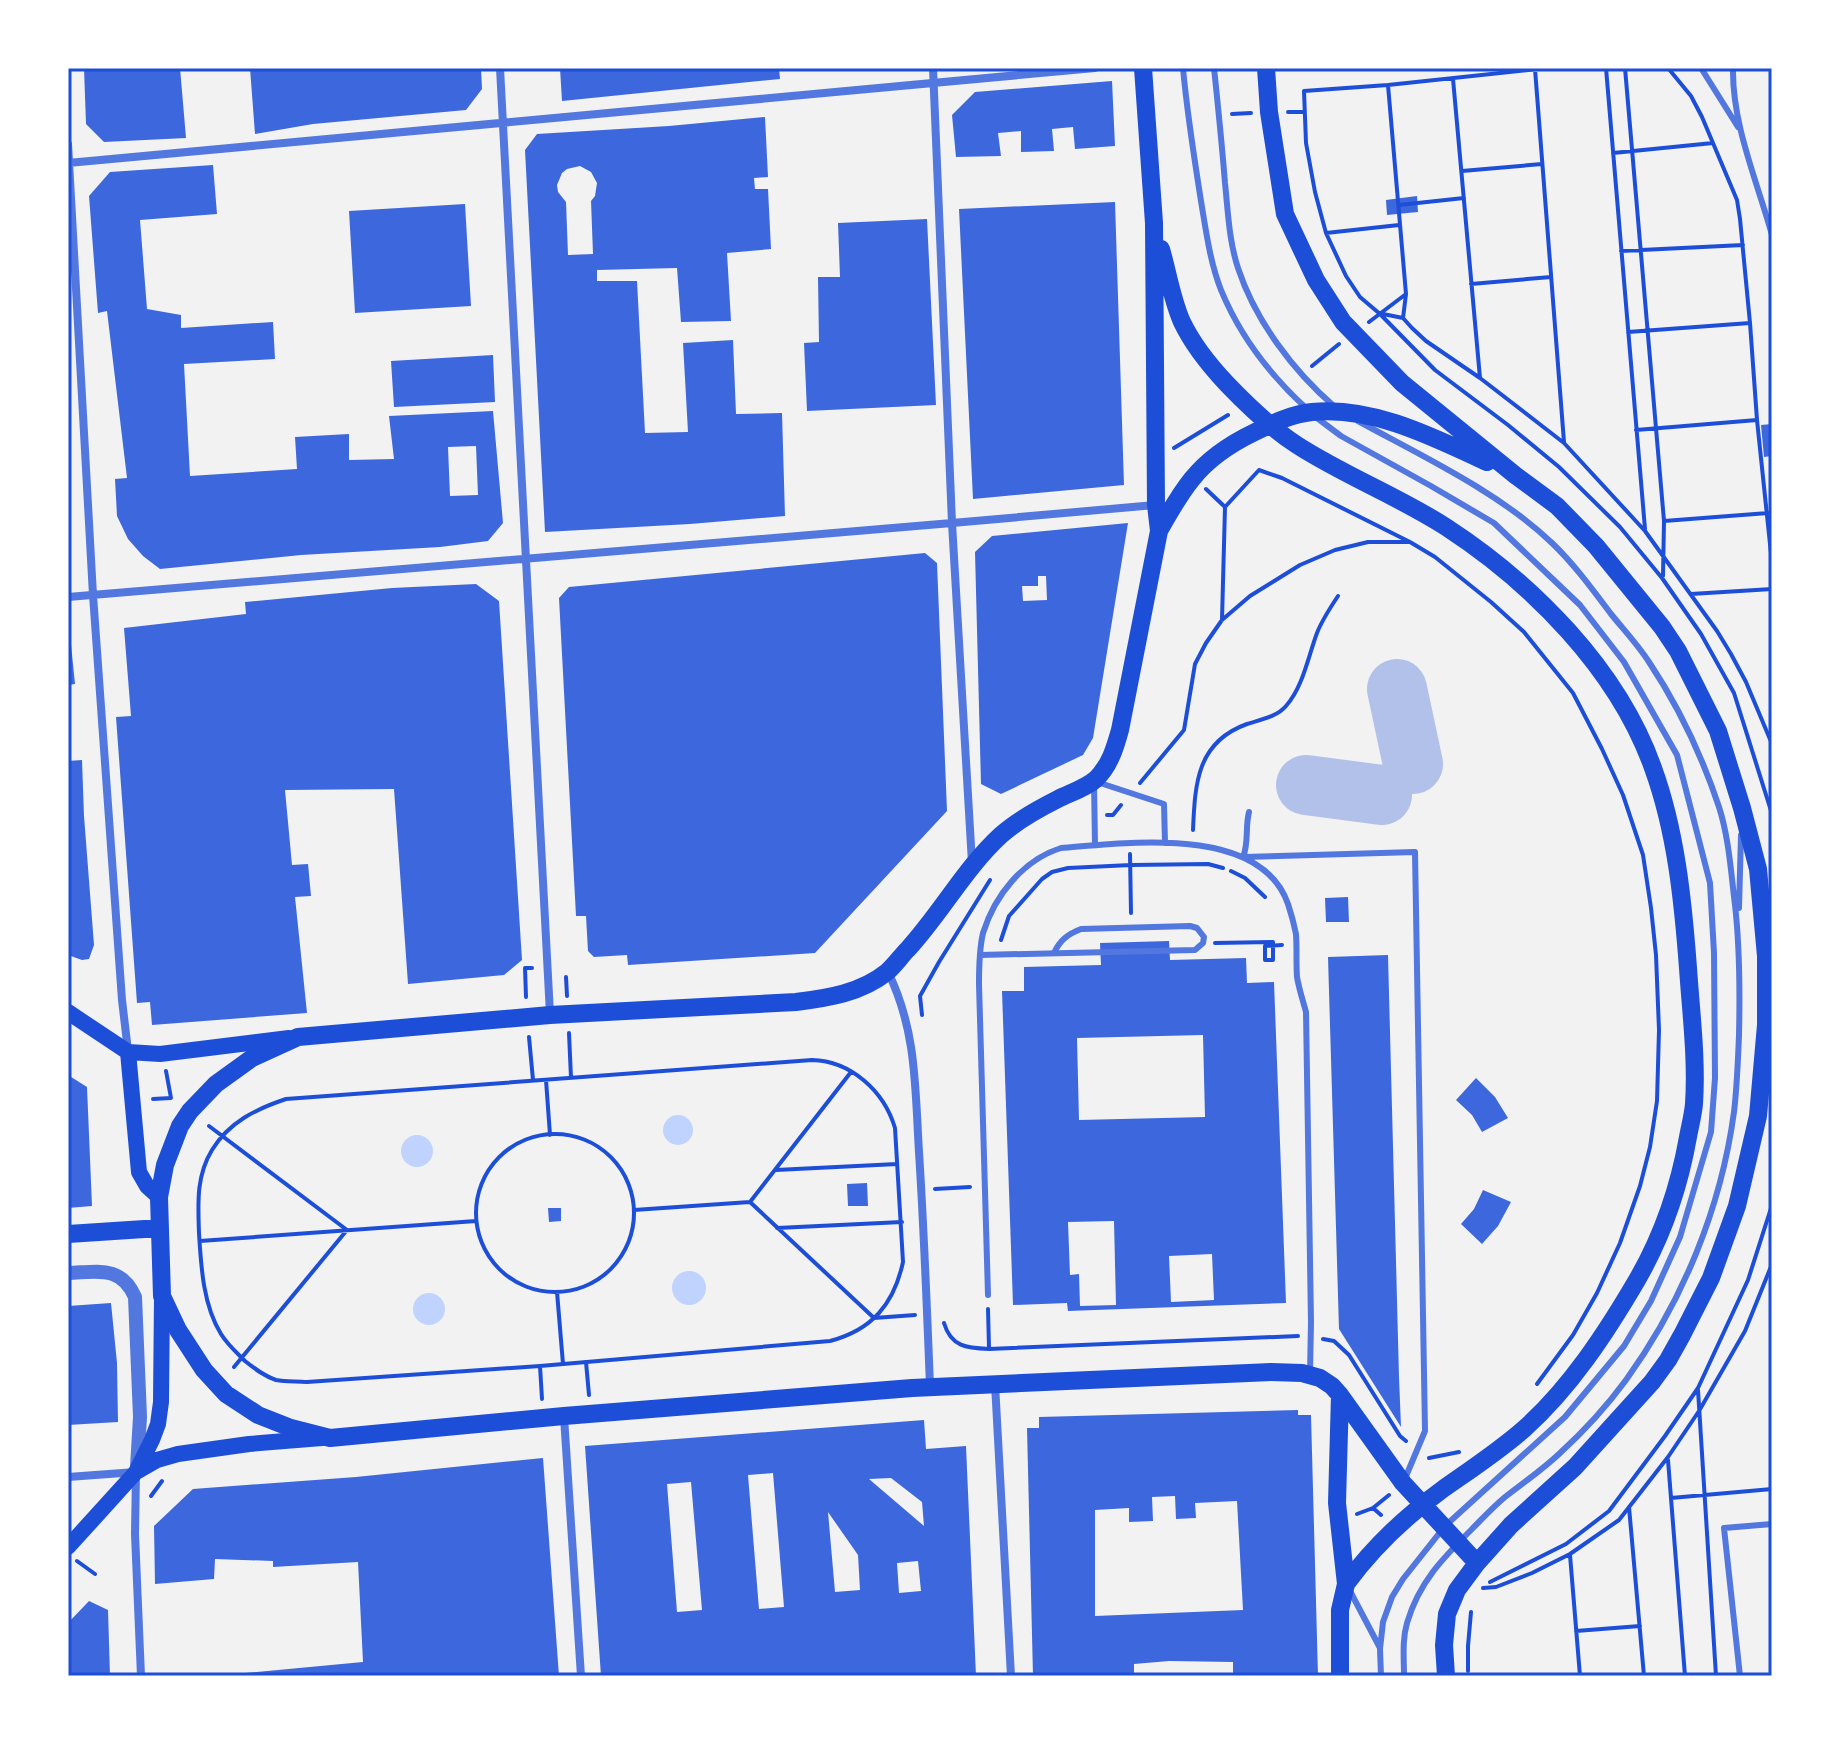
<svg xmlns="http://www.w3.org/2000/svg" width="1840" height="1744" font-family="Lato,sans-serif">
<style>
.water{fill:#bfd3fe}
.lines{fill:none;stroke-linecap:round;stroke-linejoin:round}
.taxiway{stroke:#b2c1ea;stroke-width:60}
.building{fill:#3d67dc;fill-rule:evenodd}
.path{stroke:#1d4ed8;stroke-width:4}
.service{stroke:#5277de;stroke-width:6}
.minor{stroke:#5277de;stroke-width:8}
.tertiary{stroke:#5277de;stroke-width:14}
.secondary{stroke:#1d4ed8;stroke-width:16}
.primary{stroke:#1d4ed8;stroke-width:18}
.neatline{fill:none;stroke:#1d4ed8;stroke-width:3}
</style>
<rect width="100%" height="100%" fill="#f2f2f2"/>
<!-- water -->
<path class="water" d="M663 1130a15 15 0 1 1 30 0a15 15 0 1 1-30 0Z
M401 1151a16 16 0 1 1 32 0a16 16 0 1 1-32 0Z
M672 1288a17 17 0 1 1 34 0a17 17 0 1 1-34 0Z
M413 1309a16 16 0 1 1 32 0a16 16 0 1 1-32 0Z"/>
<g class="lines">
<!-- taxiway -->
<path class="taxiway" d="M1397,689L1413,764
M1306,785L1382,795"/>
</g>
<!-- building -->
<path class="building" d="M84,68H180L186,138L104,142L86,124Z
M250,68H481L482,89L466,110L313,124L255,134Z
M560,68H779L780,79L562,101Z
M1112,81L1115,146L1075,149L1073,127L1052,129L1054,151L1021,152V131L998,133L1001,156L956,157L952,115L975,92Z
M765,117L768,177L754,178L755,189H768L771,249L727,253L731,321L681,322L677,268L597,270V281H637L645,433L688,432L683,343L733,340L736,414L782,413L785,516L690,524L545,532L525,150L537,134L669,126ZM580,166L591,172L597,183L595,196L591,201L593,254L568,255L566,202L558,192L557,185L562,173L567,169Z
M213,165L217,214L140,220L147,309L181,315V328L273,322L275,359L184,364L190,476L297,469L295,437L349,434V460L394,459L389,416L493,411L503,523L488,541L440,547L301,555L160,569L143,556L128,539L117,516L115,479L127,478L107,311L98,313L89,196L110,172ZM476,446L478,495L450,496L448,447Z
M1417,196L1418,212L1387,215L1386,200Z
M1115,202L1124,485L973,499L959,209Z
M465,204L471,306L355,313L349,211Z
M927,219L936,405L807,411L804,343L819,342L818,277H840L838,223Z
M493,355L495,402L394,407L391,361Z
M1772,424V456L1764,457L1761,425Z
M1128,523L1093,738L1083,755L1001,794L981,784L975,552L992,536ZM1038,576H1046L1047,600L1023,601L1022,586H1038Z
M925,553L937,563L947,811L815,953L628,965L627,955L594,957L588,951L586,916H576L559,598L569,587Z
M476,584L499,601L522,960L504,975L408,984L394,789L285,790L292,865L308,864L311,896L295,897L307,1013L152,1025L150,1002L137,1003L116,717L131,716L124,628L246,614L245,602L392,588Z
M68,635H70L75,684L68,685Z
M82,760L84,816L94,945L89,959L82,960L68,955V761Z
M1348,897L1349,922H1326L1325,898Z
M1169,941L1170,960L1246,958L1247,983L1274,982L1286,1303L1068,1311L1067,1303L1013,1305L1002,991H1024V967L1101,965L1100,943ZM1203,1035L1205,1117L1079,1120L1077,1038ZM1114,1221L1116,1305L1080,1306L1079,1274L1070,1275L1068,1222ZM1212,1254L1214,1300L1171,1302L1169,1256Z
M1388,955L1399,1377L1401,1427L1339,1329L1328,957Z
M68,1075L87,1087L92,1206L68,1208Z
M1476,1078L1495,1097L1508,1118L1482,1132L1472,1115L1456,1100Z
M867,1183L868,1206H848L847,1184Z
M1483,1190L1511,1202L1498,1226L1482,1244L1461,1224L1474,1209Z
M548,1208H561V1221L549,1222Z
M111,1303L117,1363L118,1422L68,1425V1306Z
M1298,1410V1415H1311L1318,1676H1233V1662L1169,1661L1134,1664V1676H1033L1027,1428H1039V1417ZM1175,1496L1176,1519L1196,1518L1195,1503L1237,1501L1243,1610L1095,1616V1510L1129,1508V1522L1153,1521L1152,1497Z
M924,1420L926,1449L966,1446L976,1676H601L585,1446ZM773,1473L784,1607L759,1609L748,1475ZM891,1478L922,1502L924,1526L869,1479ZM691,1482L702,1610L677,1612L667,1484ZM828,1512L858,1555L860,1590L835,1592ZM918,1561L921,1591L899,1593L897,1563Z
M543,1458L559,1676H234V1674L363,1662L358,1562L273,1567V1561L215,1559L214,1579L155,1584L154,1526L193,1489L356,1477Z
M89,1601L108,1610L110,1676H68V1623Z"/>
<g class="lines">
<!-- path -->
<path class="path" d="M1606,68L1645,529
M1625,68L1664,521L1663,576
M1668,68L1691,96L1702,117L1737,200L1740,219L1750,323L1757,420L1772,563
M1535,69L1564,442
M1453,79L1480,378
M1388,85L1304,91L1306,143L1315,192L1326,233L1346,276L1360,297L1380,314L1435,370L1508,425L1559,467L1620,527L1662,578L1701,634L1734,693L1772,814
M1288,112H1305
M1232,114L1251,113
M1613,153L1713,143
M1462,171L1542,164
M1399,205L1464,198
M1326,233L1399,225
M1621,251L1743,245
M1471,284L1551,277
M1406,294L1403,318L1412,328L1426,341L1480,378L1564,443L1645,531L1717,631L1731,654L1746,682L1772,744
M1383,314L1403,318
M1369,322L1406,294L1388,85L1546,68
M1628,332L1750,323
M1312,366L1339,344
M1636,430L1757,420
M1174,448L1228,415
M1206,489L1225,507L1259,470L1282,478L1410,542L1435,557L1491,602L1524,632L1573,693L1602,749L1623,795L1643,855L1651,908L1656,955L1659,1030L1657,1101L1650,1147L1640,1186L1620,1243L1597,1293L1573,1335L1537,1384
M1664,521L1768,513
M1691,594L1772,589
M1222,620L1225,507
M1140,783L1184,730L1195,664L1206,643L1222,620L1250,596L1300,565L1335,550L1368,542H1410
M1107,815H1113L1121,805
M1193,830C1195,783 1197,742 1247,724C1259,720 1277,717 1286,706C1303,687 1308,657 1317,633C1322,620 1330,608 1338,596
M1130,854L1131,913
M1231,871L1245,878L1265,897
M1001,940L1009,916L1042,879L1052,872L1068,868L1131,865L1208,864L1223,868
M1215,943L1273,942V960H1265V946L1282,945
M566,977L567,996
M526,997L525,968H532
M922,1015L920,996L939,962L990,880
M569,1033L571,1078
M529,1037L533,1080
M812,1060C851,1061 884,1091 895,1128L903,1262C894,1304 872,1330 830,1341L540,1366L307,1382C297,1381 286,1382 276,1380C264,1376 255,1369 245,1361C236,1352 227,1344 221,1334C203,1305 201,1266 199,1233C198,1204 196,1176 212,1150C229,1122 256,1109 286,1099Z
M546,1080L550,1135
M153,1099L171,1098L166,1071
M209,1126L347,1230L234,1367
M476 1213a79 79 0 1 1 158 0a79 79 0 1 1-158 0Z
M776,1170L897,1164
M935,1189L970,1187
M750,1202L851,1072
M634,1210L750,1202L874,1318L915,1315
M777,1228L902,1222
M200,1241L476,1221
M557,1292L563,1364
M988,1309L989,1348
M944,1323C951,1347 967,1348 989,1349L1298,1336
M1323,1339L1334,1341L1349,1355L1400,1436L1406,1441
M586,1362L589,1395
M540,1366L542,1399
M1698,1390L1716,1676
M1429,1458L1459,1452
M1668,1460L1685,1676
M151,1496L162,1481
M1671,1498L1772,1489
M1629,1507L1644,1676
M1357,1514L1373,1508
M1381,1515L1373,1508L1389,1495
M1570,1555L1580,1676
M77,1561L95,1574
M1490,1582L1566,1544L1609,1511L1665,1436L1698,1388L1748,1280L1772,1205
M1483,1588L1496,1587L1532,1573L1570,1554L1619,1520L1668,1457L1699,1411L1745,1331L1772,1264
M1576,1631L1640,1626
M1468,1671V1646L1471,1612"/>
<!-- service -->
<path class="service" d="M1183,68C1187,113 1194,157 1201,201C1206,231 1210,262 1221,290C1240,336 1270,375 1306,408
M1214,68C1218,106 1222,145 1225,183C1228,212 1229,241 1238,268C1255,320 1293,371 1335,407
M1701,68L1738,127
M1733,68C1732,124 1757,181 1772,235
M1317,418L1341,436L1431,486L1494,523L1580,605L1624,662L1677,755L1710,883L1714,953L1715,1078L1711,1132L1680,1237L1651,1301L1624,1346L1565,1417L1445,1526L1403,1579L1392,1597L1383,1622L1380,1649L1381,1676
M1358,421C1422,456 1499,492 1552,543C1574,564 1593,590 1611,614C1624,630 1638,645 1649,662C1679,707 1702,756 1719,807C1729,838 1731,873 1735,905C1740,949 1740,992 1739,1035C1738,1061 1737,1087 1734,1112C1721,1208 1683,1301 1626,1380C1607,1406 1583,1432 1559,1454C1542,1470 1523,1483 1505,1497C1493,1507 1483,1518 1472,1529C1443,1558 1419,1582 1407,1623C1402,1640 1404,1658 1404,1676
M1095,845L1094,781L1164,804L1165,843
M1243,857L1415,852L1425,1431L1404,1481
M1243,857C1249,843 1245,827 1249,812
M1739,908L1741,835
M980,955L1195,950L1203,943L1204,937L1197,928L1190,926L1081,929C1068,934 1060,940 1054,953
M988,1295L979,984C979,967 979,950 983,933C995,895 1023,860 1061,848C1126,843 1260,824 1288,904C1291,913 1294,924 1296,934C1297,948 1296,963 1297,977C1299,989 1303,1001 1306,1012L1311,1322L1310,1374
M1350,1591L1380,1648
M1740,1676L1724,1528L1772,1524"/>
<!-- minor -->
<path class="minor" d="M500,68L550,1014
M933,68L952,523L972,863
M68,144L93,595L122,1000L128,1051
M68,163L1095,68
M68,597L952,523L1155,505
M888,972C917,1031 915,1089 919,1152C924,1230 927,1308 930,1386
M995,1384L1011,1676
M564,1417L581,1676
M68,1477L136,1472L135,1534L141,1676"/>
<!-- tertiary -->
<path class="tertiary" d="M68,1273C98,1272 121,1265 135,1297L140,1417L137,1467"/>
<!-- secondary -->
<path class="secondary" d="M68,1012L128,1052
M128,1052L160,1054L289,1038
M128,1052L139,1172L147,1186L159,1197
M136,1472L157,1460L178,1454L249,1444L322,1438
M68,1547L136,1472L152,1440L158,1424L161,1402L162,1296"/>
<!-- primary -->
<path class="primary" d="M1143,68L1154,223L1156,505L1159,531L1120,730C1115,748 1110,765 1096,779C1086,788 1070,793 1058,799C1038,809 1018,820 1001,835C965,868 941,913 908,949C901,956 895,965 887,972C861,993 828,998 796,1002L550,1015L298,1037L252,1058L216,1084L190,1111L180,1126L165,1165L159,1197L162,1296L178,1330L204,1370L226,1394L258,1415L291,1428L330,1438L564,1416L912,1388L1271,1372L1302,1373L1320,1378L1332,1386L1340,1395L1403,1483L1477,1563
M1266,68L1269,112L1285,214L1316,280L1343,322L1402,383L1515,475L1557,506L1596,546L1662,627L1678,651L1718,731L1742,808L1758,869L1766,956V1025L1758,1116L1737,1206L1711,1278L1682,1335L1668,1360L1652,1382L1575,1467L1511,1525L1477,1563L1457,1590L1447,1614L1444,1645L1446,1676
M1161,249C1168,273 1172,300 1182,322C1193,345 1210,366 1227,384C1249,407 1271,428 1297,445C1345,476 1398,496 1446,527C1532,583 1618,669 1653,768C1676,831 1683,901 1688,968C1691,1013 1697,1059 1694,1104C1693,1115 1690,1126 1688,1137C1679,1188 1663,1235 1637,1280C1606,1333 1570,1388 1524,1429C1499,1451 1470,1470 1443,1489C1406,1516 1373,1547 1346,1584
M1159,531C1169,513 1179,495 1192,479C1208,459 1232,443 1255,432C1273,423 1292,414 1312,412C1373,406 1433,437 1487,462
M68,1234L160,1228
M1340,1676V1610L1346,1584L1337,1503L1340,1395"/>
</g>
<!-- border -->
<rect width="1840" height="1744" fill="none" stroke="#ffffff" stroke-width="140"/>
<rect x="70" y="70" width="1700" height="1604" class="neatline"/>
</svg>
